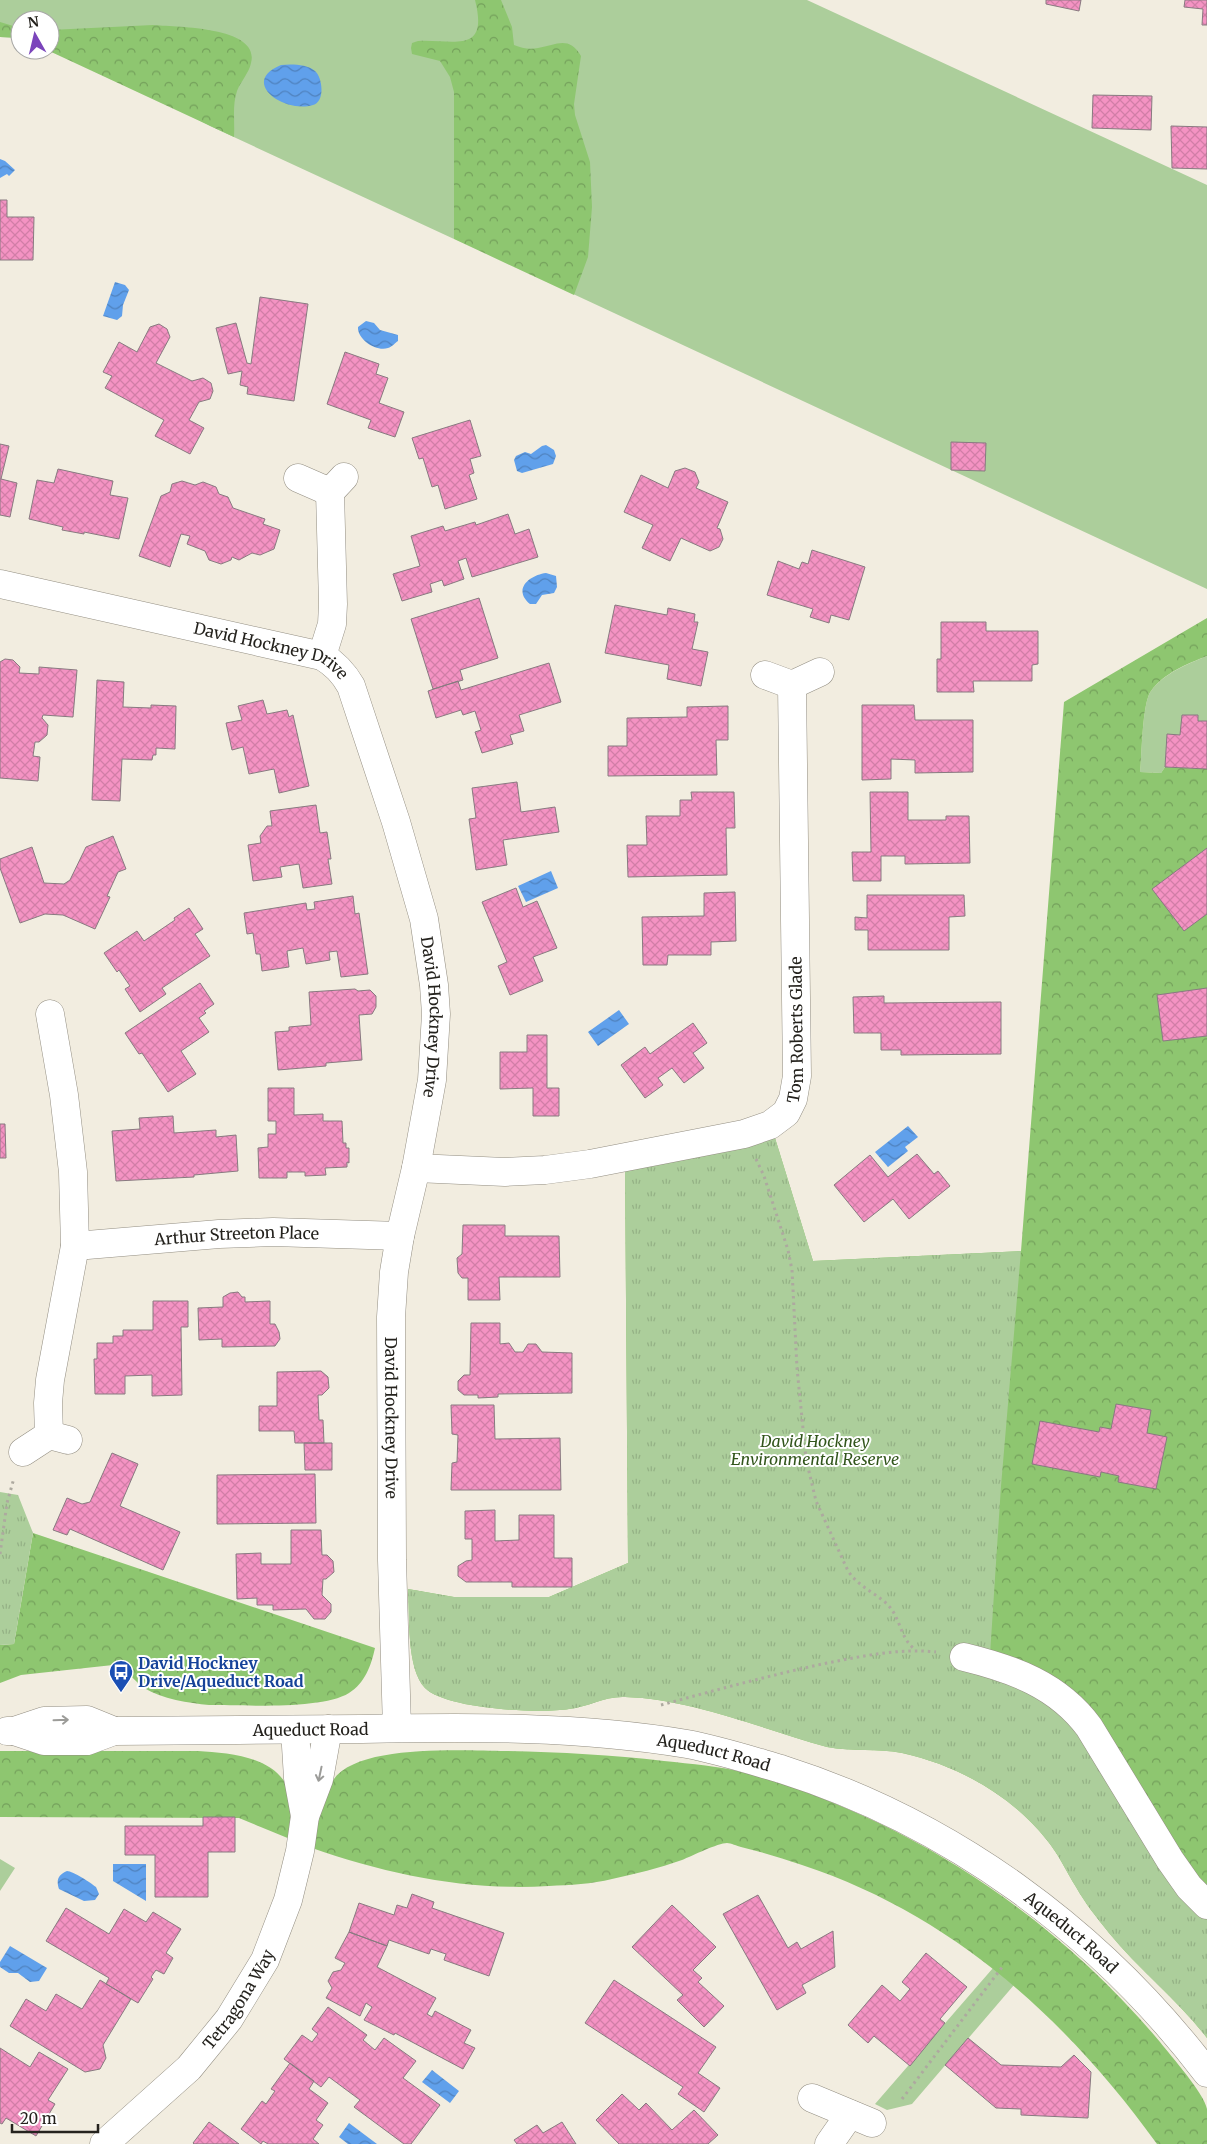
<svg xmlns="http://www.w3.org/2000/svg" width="1207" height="2144" font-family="Merriweather,serif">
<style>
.grass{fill:#acce9b}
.forest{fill:url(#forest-crowns)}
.park{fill:url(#park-tufts)}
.water{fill:url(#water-waves)}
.building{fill:url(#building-cross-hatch);stroke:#887a80}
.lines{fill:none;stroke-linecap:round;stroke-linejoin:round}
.minor-casing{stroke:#938e82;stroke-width:29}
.major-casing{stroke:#938e82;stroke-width:29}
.path{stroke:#ada99f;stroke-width:3;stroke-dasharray:2.5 4;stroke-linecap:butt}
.minor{stroke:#fff;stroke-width:28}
.major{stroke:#fff;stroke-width:28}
.oneway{stroke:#9c9c99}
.labels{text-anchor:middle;stroke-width:4;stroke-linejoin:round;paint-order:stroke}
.street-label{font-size:16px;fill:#24221d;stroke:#fff}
.park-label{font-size:16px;font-style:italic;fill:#31551b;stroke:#fff}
.transit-label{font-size:16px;font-weight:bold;fill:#164399;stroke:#fff;text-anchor:start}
</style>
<defs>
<pattern id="forest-crowns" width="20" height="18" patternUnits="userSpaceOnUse" patternTransform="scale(1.25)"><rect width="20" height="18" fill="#8ec670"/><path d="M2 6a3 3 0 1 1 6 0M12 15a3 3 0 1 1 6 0" fill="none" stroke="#74a05b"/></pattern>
<pattern id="park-tufts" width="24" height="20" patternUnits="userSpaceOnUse" patternTransform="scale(1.25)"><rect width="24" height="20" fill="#acce9b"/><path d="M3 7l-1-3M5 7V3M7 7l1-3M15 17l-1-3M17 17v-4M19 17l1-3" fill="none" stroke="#94b185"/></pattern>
<pattern id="water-waves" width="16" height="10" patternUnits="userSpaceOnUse" patternTransform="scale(1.25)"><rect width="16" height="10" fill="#60a0eb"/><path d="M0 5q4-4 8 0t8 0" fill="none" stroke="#4f82be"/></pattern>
<pattern id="building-cross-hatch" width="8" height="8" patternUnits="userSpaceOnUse" patternTransform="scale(1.25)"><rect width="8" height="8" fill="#f493c3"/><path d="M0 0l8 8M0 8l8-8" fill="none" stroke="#d17ea7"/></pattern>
</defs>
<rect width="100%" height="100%" fill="#f2ede0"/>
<!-- grass -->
<path class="grass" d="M0,0H807L1207,185V589L571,293L454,54V239L210,126L50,39V20H20V38L0,37Z
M1207,656V769L1165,767L1161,773L1140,772C1142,755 1142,703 1151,691C1164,673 1188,664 1207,656Z
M0,1859L15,1868L0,1891Z
M993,1968L1014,1985L912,2104L887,2110L875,2104Z"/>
<!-- forest -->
<path class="forest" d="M475,0H501L512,27L514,45C522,48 529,50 538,48C556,45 569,35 581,56L574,104L575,115L590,162L592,207L588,257L574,295L454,239V92L450,77L440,61L412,54L411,48L412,43L418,41C454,39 489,55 475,0Z
M0,22L20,28V38L0,37Z
M153,25C174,27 261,26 251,63C249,73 241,81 237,91C232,106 235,121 234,137L47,50H50V30Z
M1207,618V656C1187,664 1164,673 1151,691C1142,703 1142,755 1140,772L1161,773L1165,767L1207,769V2038C1178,2000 1139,1970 1109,1933C1097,1918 1085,1903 1076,1887C1066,1871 1058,1853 1046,1839C1011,1795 957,1765 902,1753C878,1748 852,1752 827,1747C762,1729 692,1699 625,1697C605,1696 588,1707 569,1709C539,1714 446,1709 425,1688C406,1668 410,1616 408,1589L454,1597H549L628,1563L625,1168L775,1138L813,1261L1021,1251L1064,702Z
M33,1533L375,1648C371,1666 365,1683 349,1693C322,1710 242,1705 209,1705C189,1703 162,1699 144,1688C133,1680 127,1669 113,1665L21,1675L0,1683V1645L14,1644Z
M0,1751H198C229,1753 275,1756 289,1790C291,1795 294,1800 294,1805C294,1816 291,1828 290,1839L239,1818L0,1817Z
M505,1751C559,1752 611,1755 664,1761C692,1764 719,1766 746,1773C906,1817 1054,1915 1160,2042C1171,2056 1204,2093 1207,2109C1207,2120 1207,2133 1207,2144H1157C1066,2018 951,1914 802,1865C782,1858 762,1852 741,1847C737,1846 731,1843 727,1843C718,1843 692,1856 682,1860C659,1868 635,1874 612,1879C592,1884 570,1885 549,1886C467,1891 390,1875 312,1848C314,1831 323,1796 332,1782C354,1743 465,1751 505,1751Z"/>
<!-- park -->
<path class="park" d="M775,1138L813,1261L1021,1251L1001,1486L990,1655L980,1671L1064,1710L1207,1916V2038C1178,2000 1139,1970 1109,1933C1097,1918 1085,1903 1076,1887C1066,1871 1058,1853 1046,1839C1011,1795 957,1765 902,1753C878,1748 852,1752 827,1747C762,1729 692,1699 625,1697C605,1696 588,1707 569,1709C539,1714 446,1709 425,1688C406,1668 410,1616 408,1589L454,1597H549L628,1563L625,1168Z
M0,1492L18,1495L33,1533L14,1644L0,1645Z"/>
<!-- water -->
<path class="water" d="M281,65C291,64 307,64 315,71C323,78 325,102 313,105C284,114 239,82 281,65Z
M0,159L5,161L15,170L9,176L7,174L0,178Z
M115,282L125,285L129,290L123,305L122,316L117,320L103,316Z
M366,321L374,323L380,330L398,335V341C395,343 392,347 388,348C376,352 357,339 358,327Z
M546,445L554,450L556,456L553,464L522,473L517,471L514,460L516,456L525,452L531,454L542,446Z
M546,573L556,576L557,587L554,593L542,595L536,604H530C512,589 530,575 546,573Z
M551,871L558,888L526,902L518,886Z
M619,1010L629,1024L598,1046L588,1032Z
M908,1126L918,1137L905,1147L908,1151L888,1167L875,1152Z
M113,1864H146V1901L113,1881Z
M67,1871C73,1871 91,1883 96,1887L99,1894L95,1900L84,1901L59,1889C56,1880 58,1875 67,1871Z
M10,1946L47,1968L39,1981L30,1982L18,1973H9L0,1967V1962Z
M432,2070L459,2091L450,2103L422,2082Z
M349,2123L377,2144H348L339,2137Z"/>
<!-- building -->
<path class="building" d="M1046,0H1081L1079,11L1046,4Z
M1185,0H1207V25H1202L1203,9L1184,7Z
M1093,95L1152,96L1151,130L1092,128Z
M1171,126L1207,127V169L1172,168Z
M0,200H7V217H34L33,260H0Z
M260,297L308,304L294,401L247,394L248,387L240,385L242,371L228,374L216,328L236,323L247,363L251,364Z
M159,324L167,329L170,337L156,363L192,381L203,378L211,383L213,391L210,399L199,402L189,420L204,428L190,454L155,436L164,420L105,388L112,376L103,372L119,342L137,352L150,327Z
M345,352L379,364L376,374L388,378L379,403L404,412L395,437L368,428L371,420L327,404Z
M470,420L481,456L470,459L474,473L469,475L477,499L445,509L438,485L432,487L423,458L419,459L412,438Z
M951,442L986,443L985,471L951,470Z
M0,444L9,446L1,479L17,483L10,517L0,515Z
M685,468L695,472L699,482L696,488L728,502L717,528L720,529L723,539L719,547L710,551L681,538L670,561L642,548L653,525L624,512L641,475L668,488L675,471Z
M58,469L113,481L110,495L128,498L119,539L84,532V534L62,530L63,527L29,519L37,480L54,483Z
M182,481L195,485L203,482L216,487L219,494L228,497L233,508L265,519L263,524L280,530L274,549L260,555L252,553L239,560L232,557L231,560L221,564L209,560L205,551L187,544L190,536L181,534L170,567L139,556L161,496L170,492L172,484Z
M508,514L515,534L529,529L538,557L472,577L466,558L458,561L464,579L444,586L442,580L430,584L432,592L402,601L393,574L420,566L411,536L443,526L445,531L475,522L476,525Z
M812,550L865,567L849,620L831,615L829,623L810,617L813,609L767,595L778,561L799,569L802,562L808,564Z
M479,598L498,658L460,670L463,680L433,689L411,619Z
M615,605L667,615L668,608L695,614L694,622H698L692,649L708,652L701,686L667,679L669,665L605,653Z
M941,622H986V631H1038V664L1032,665V681H973L974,692H937V659H941Z
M5,659L13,660L20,667L19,673L39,674V667L77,670L73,717L43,715L42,718L48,725L47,735L39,742H35L33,756L40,757L38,781L0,778V662Z
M549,663L561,702L519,715L524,731L510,735L513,744L482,753L475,732L481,730L475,711L463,715L461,710L436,718L428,691L458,681L461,690Z
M97,680L124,682L123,707L151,708V705L176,706L175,749L156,748V755H153L152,760L122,759L120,801L92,800Z
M263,700L267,714L287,710L289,717L293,715L309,786L279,793L274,769L249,774L243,747L232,750L226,723L242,720L238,706Z
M862,705H914L915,720H973V772L915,773V760L891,759V779L862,780Z
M728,706V740H716L717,775L608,776V746H627V718L687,717V707Z
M1182,715H1198V721H1207V769L1165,767L1167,734L1180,735Z
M517,782L521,812L555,807L559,832L503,840L507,865L476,870L469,819L476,818L472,788Z
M691,792H734L735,828H726L727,875L628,877L627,845H647L646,816H680V800H692Z
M870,792H908V820H946V816H969L970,863L905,864V856H881V881H853L852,852H871Z
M316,805L320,833L327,832L331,859H328L332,884L303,888L299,864L280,867L282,877L253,881L248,845L261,843L260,836L267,826H272L270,811Z
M113,836L126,869L118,872L107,896L110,897L95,929L63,915L45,914L20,923L0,868V859L32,847L44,883L64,884L70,880L86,847Z
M1207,848V914L1184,931L1152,889Z
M516,888L523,907L537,901L557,948L533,957L543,981L510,995L498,966L507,962L482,902Z
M735,892L736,941L711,942V955H668L667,965H643L642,917L704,916V893Z
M867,895H964L965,916L949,917V950H868V930H855V917L867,918Z
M353,896L355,914L359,913L368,974L341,977L337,951L329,952L330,960L306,964L303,948L287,951L289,967L262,971L260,954H256L253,933L247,934L244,913L306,903L307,910L315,909L314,902Z
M189,908L203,929L195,934L210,956L162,988L166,994L140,1012L125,989L130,986L119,970L117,972L104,953L137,931L144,941L175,920L174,918Z
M200,983L214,1004L204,1011L206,1013L199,1018L209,1032L181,1051L196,1074L168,1092L142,1053L139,1054L125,1033Z
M1207,988V1036L1163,1041L1157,995Z
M355,989L358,991L370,990L376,996V1007L372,1014L359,1015L362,1060L326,1063V1066L278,1070L275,1032L289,1031V1027L311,1025L309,992Z
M884,996V1003L1001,1002V1054L901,1055V1050H881V1033H854L853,997Z
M693,1023L707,1043L693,1053L704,1068L684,1083L672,1068L658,1078L663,1085L645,1098L621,1065L645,1047L650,1054Z
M527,1035H547V1088H559V1116H533V1088L500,1089V1052H527Z
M268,1088H294V1115L323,1114V1121H342L343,1143H346V1148H349V1163L347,1162V1167L325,1168L326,1175L305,1176V1172H287V1178H259L258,1148L268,1147V1134H276V1121H268Z
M173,1116L174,1133L216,1130V1137L236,1135L238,1171L194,1175V1177L116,1181L112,1131L140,1129L139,1118Z
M0,1124H5L6,1158H0Z
M917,1154L934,1174L938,1171L950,1186L909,1219L893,1199L864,1222L834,1185L870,1155L888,1177Z
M463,1225H505V1236H559L560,1277H499L500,1300H468V1278H462L458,1273L457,1258L462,1254Z
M238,1292L242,1297H245V1302L270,1301V1324H275L279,1332L280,1339L275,1346L222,1347V1339L199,1340L198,1308L223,1307V1297L230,1293Z
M153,1301H188V1327H181L182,1395L152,1396V1375L125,1376V1394H95L94,1359H97V1343H113V1336H123V1330H153Z
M471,1323H500V1344L509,1343L515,1352H523L528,1344H536L542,1352L572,1353V1393L498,1394V1397L478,1398V1395H464L458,1390V1381L464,1375H470Z
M321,1371L328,1377L329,1388L322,1395H318L319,1420H323L324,1443H295L294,1431H259V1406H277V1372Z
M1116,1404L1151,1410L1147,1433L1167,1437L1156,1489L1118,1482L1119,1476L1101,1472L1100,1477L1032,1464L1040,1421L1099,1432L1100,1427L1111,1429Z
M451,1405H494L495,1439L560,1438L561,1490H451L452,1463L457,1462L458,1435L452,1434Z
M304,1443H332V1470H305Z
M112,1453L138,1464L120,1506L180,1532L163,1570L70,1529L67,1535L53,1530L67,1498L82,1504L90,1502Z
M315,1474L316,1523L217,1524V1475Z
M495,1510V1541L519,1540V1515H554V1558H572V1587H512V1582H466L458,1576V1566L466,1561L472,1560V1539H465V1511Z
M291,1530H321L322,1555H327L333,1561L334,1572L326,1579H323L322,1595L331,1604V1612L325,1619H314L306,1609L273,1610V1605H257V1598L237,1599L236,1554L261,1553V1564H291Z
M203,1817H235V1852H208V1897H155V1855H125V1826H203Z
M412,1894L434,1902L432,1908L504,1933L489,1976L444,1960L446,1954L431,1949L429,1954L389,1940L387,1946L349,1932L359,1903L394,1915L397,1905L407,1908Z
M758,1895L788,1948L797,1942L801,1949L833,1931L835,1967L802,1985L806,1993L777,2010L723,1914Z
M672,1905L716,1947L693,1970L702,1978L698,1982L724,2006L704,2027L677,2000L683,1995L632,1947Z
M66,1908L109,1934L124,1909L146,1922L153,1912L181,1929L166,1953L173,1958L164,1974L156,1970L151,1977L153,1979L138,2003L106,1984L109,1978L46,1941Z
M349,1932L387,1946L377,1967L436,1998L427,2014L432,2017L435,2011L471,2030L464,2043L475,2048L463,2069L395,2033L394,2035L364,2020L372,2007L366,2003L360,2016L326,1998L332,1988L328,1981L333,1972L341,1970L345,1963L335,1958Z
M926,1953L967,1987L940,2019L945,2023L910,2066L874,2036L868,2043L848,2025L882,1985L900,2001L910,1989L902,1982Z
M100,1980L131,1999L103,2045L106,2058L100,2069L85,2072L10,2026L26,1999L46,2011L56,1994L82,2009Z
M614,1980L716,2047L698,2073L720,2088L704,2112L678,2094L683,2087L585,2023Z
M328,2007L367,2035L363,2040L375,2050L384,2038L416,2061L403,2078L440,2105L411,2144H404L354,2107L360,2100L329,2077L321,2087L284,2059L302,2035L312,2042L318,2034L312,2029Z
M968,2038L1001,2065L1061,2067L1074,2055L1091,2072L1088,2118L1021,2115V2109L996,2108L945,2065Z
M0,2048L30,2067L39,2052L68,2069L48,2100L55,2104L36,2136L6,2118L2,2124L0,2123Z
M290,2063L314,2081L309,2089L328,2103L316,2120L323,2125L313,2139L319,2144H268L263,2141L261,2144L241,2129L262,2101L266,2104L275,2091L271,2089Z
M622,2094L639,2110L646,2103L672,2130L694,2110L718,2135L708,2144H619L596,2120Z
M209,2122L239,2144H194L193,2143Z
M562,2122L576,2144H517L514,2140L537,2125L543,2133Z"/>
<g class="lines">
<!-- minor casing -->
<g class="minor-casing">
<g id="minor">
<path d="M298,478L330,492L344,477"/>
<path id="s1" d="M0,584L322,656C335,664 343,672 351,686L396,822L424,919L434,985L436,1014L432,1080L416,1168L400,1236L394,1272L391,1317L392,1560L397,1728"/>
<path d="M322,656L332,624L333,604L330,492"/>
<path d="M765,675L792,685L820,672"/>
<path id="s2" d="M416,1168L505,1172L545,1170L590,1164L744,1134L770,1125L786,1113L793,1099L797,1076L792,685"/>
<path id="s3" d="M75,1246L219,1234L273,1232L400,1236"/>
<path d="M49,1435L48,1403L50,1380L75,1246L73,1172L64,1095L50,1014"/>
<path d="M23,1452L49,1435L68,1440"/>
<path d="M964,1657C1013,1669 1058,1685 1089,1727L1170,1860L1189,1887L1207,1905"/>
<path d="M295,1730L298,1778L305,1816"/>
<path d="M812,2098L872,2123"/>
<path id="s4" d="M104,2144L189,2068L229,2019L265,1960L288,1900L300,1851L305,1816L319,1779L328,1729"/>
<path d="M829,2144L850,2114"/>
</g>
</g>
<!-- major casing -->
<g class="major-casing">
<g id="major">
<path d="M7,1731H14L44,1721L87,1720L114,1731"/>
<path id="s5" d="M14,1731L44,1741H87L114,1731C197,1730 279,1730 362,1729C471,1727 580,1726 687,1744C719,1750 750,1760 781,1769C951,1823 1099,1931 1207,2073"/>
</g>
</g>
<!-- path -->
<path class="path" d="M756,1159L764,1176L788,1250L792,1270L797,1368L806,1459L816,1501L848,1571C861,1590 882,1595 892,1610C901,1623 902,1641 916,1650
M0,1554L7,1503L14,1478
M661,1705C716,1690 771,1675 827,1663C863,1656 900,1648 936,1652
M902,2099L1003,1966"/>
<!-- minor -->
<use href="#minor" class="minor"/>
<!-- major -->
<use href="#major" class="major"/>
</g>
<!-- one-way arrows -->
<defs><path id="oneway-shaft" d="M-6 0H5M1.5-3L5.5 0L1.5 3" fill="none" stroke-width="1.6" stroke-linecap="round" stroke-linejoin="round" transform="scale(1.25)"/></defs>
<g class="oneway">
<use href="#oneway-shaft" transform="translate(61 1720) rotate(-2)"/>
<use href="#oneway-shaft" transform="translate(320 1774) rotate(102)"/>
</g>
<!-- icons -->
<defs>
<g id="bus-pin" transform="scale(1.25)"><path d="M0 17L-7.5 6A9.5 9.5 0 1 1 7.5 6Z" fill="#1a4fb4" stroke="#fff"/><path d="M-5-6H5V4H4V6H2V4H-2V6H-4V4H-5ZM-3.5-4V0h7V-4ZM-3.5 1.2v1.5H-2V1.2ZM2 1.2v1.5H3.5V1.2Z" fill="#fff"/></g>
</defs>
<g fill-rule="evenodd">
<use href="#bus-pin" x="121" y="1672"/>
</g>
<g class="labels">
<!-- street labels -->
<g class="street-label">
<text dy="6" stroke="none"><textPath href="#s1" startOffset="280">David Hockney Drive</textPath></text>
<text dy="6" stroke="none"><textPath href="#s1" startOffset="715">David Hockney Drive</textPath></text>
<text dy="6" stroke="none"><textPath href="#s2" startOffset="464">Tom Roberts Glade</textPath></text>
<text dy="6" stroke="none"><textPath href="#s3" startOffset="162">Arthur Streeton Place</textPath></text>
<text dy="6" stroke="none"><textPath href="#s1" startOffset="1120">David Hockney Drive</textPath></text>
<text dy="6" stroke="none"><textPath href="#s5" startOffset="300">Aqueduct Road</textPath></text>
<text dy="6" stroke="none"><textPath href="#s5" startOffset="705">Aqueduct Road</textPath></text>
<text dy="6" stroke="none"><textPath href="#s5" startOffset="1110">Aqueduct Road</textPath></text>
<text dy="6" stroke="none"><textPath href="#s4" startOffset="199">Tetragona Way</textPath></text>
</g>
<!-- park labels -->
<g class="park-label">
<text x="815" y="1447">David Hockney<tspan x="815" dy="18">Environmental Reserve</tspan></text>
</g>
<!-- transit labels -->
<g class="transit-label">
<text x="138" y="1669">David Hockney<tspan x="138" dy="18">Drive/Aqueduct Road</tspan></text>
</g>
</g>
<!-- north arrow -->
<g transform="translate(35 35) rotate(352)"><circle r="24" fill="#ffffff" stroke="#a7a7a5"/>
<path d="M0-4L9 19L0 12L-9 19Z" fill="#7b45bb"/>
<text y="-8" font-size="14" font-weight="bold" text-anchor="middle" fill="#24221d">N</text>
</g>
<!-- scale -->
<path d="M12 2124v8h86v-8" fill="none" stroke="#24221d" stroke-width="2.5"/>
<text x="20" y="2124" font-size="15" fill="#24221d" stroke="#ffffff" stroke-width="4" paint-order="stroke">20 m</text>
</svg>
